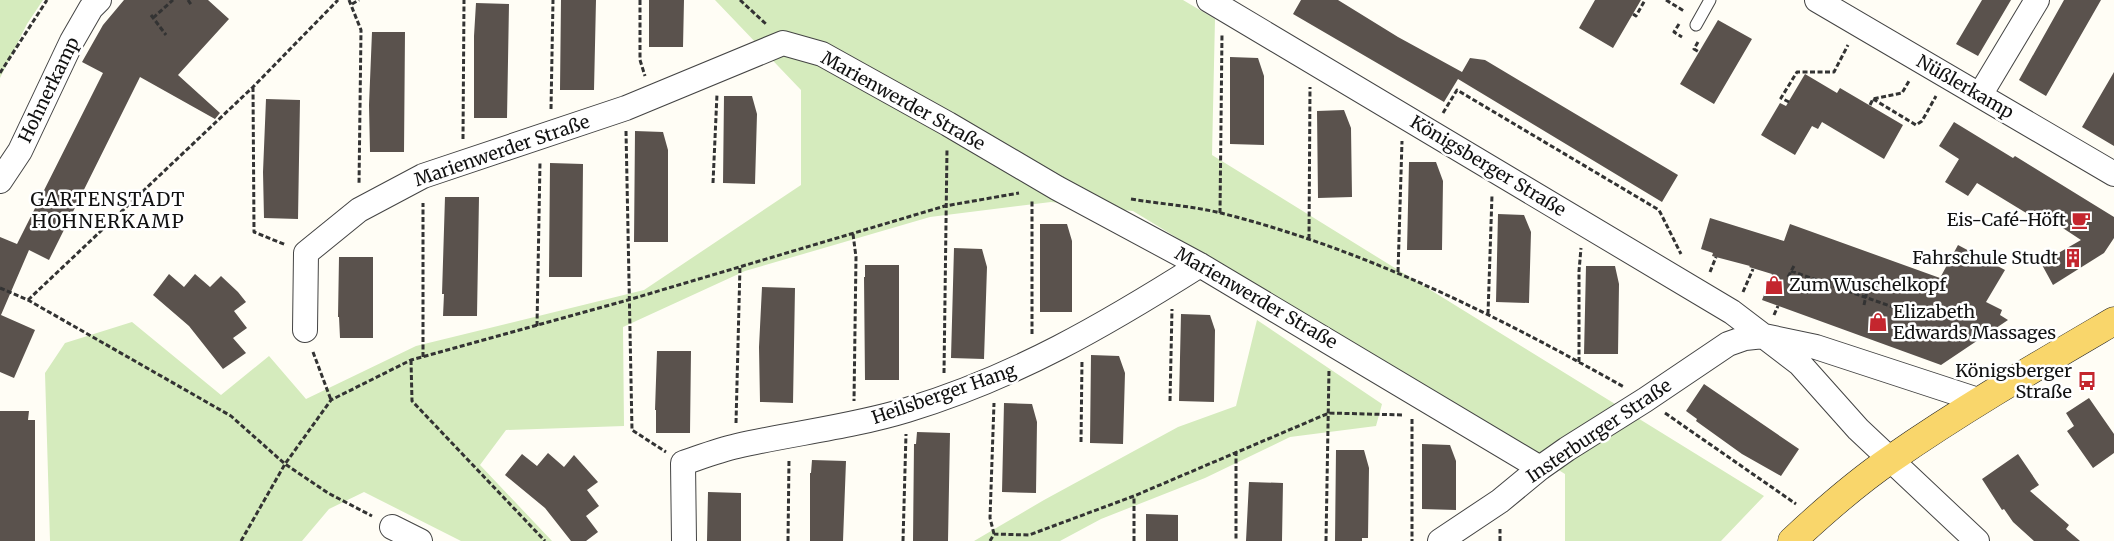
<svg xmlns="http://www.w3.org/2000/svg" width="2114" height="541" font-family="Merriweather,serif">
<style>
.green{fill:#d5ebbd}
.building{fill:#5a524d}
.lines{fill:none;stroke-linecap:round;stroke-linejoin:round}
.service-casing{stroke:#444;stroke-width:13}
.minor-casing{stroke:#444;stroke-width:26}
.primary-casing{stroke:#222;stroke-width:29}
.path{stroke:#333;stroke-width:3;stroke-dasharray:5 2.5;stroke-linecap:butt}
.service{stroke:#fff;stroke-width:11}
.minor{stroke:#fff;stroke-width:24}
.primary{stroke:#f9d66b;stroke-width:28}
.labels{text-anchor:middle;stroke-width:5;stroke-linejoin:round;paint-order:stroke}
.street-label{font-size:18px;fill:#111;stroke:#fff}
.poi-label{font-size:18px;fill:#111;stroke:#fff;text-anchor:end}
.neighbourhood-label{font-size:19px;letter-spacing:1px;fill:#111;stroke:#fff}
</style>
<rect width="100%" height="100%" fill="#fffdf5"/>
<!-- green -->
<path class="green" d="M0,0H43L27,24L0,78Z
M715,0H1183L1215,19L1212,155L1764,496L1721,541H1565V474L1133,211L1051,202L930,217L745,271L623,327L624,426L506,430L480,465L552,541H461L364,492L329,509L302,541H50L45,373L65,343L132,322L221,395L269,356L306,399L416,346L644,290L801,185V90Z
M1257,320L1382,404L1376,426L1290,437L1205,478L1101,519L1060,541H974L1044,500L1178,427L1236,406Z"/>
<!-- building -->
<path class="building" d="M124,0H208L229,19L178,75L220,113L215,119L140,77L49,260L29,250L1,315L35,330L14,378L0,372V237L17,244L103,73L82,62L103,25Z
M561,0H596L594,90H560Z
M649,0H684L683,47H649Z
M1301,0H1338L1398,37L1462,72L1470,58L1485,60L1678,175L1662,202L1458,79L1444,102L1293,14Z
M1595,0H1641L1613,48L1579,28Z
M1982,0H2011L1978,56L1956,44Z
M2064,0H2101L2046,96L2019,80Z
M476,3L509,4L507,118H474V36Z
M1718,20L1752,39L1714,104L1680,84Z
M372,32H405L404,152H370L369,105Z
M1230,57L1258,58L1264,76V145L1230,144Z
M2114,72V146L2082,127Z
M1805,74L1837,93L1840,88L1903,125L1884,159L1822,122L1818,129L1812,126L1795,155L1761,135L1780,103L1786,106Z
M724,96H752L757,114L755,184L723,183Z
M266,99L300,100L298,219L264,218L263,172Z
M1344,110L1351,128L1352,197L1318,198L1317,111Z
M1954,122L2013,158L2015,156L2114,217V238L2104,253L2053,285L2041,263L2081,240L2040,213L2036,219L1977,183L1968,196L1945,182L1959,159L1939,146Z
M635,131L663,132L668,150V242H634Z
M1409,162H1436L1443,181L1442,250H1407Z
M550,163L583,164L582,277H549Z
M445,197H479L477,316H443L444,294H442Z
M1498,214L1524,215L1531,232L1529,303L1496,302Z
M1710,218L1784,241L1790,224L1940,278L1958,245L2005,270L1986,302L2002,310L2000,315L2008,320L1941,365L1762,300L1772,274L1749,267L1750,266L1712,256L1713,253L1701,249Z
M1040,224H1067L1072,241V312H1040Z
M954,248L982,249L987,267L984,359L951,358Z
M339,257H373V338H340L339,317H338Z
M865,265H899V380H865L864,277H865Z
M1586,266H1615L1619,284L1618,354H1584Z
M169,274L184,287L195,274L210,287L221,276L238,292L246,302L234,311L247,328L233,338L246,353L223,369L189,326L153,295Z
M762,287L795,288L793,403L760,402L759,347Z
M1181,314L1210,315L1215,330L1214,402L1179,401Z
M657,351H691L690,433H656V410H655Z
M1091,355L1119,356L1125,373L1123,444L1090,443Z
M1704,384L1799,449L1781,476L1742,454L1696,421L1697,419L1686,411Z
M2089,398L2114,434V453L2093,468L2067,431L2074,426L2066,413Z
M1004,403L1032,404L1037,422L1036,493L1002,492Z
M0,411H29L28,420H35V541H0Z
M917,432L950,433L948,541H913L914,444H916Z
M1422,444L1450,445L1456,461V510L1422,509Z
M1336,450H1364L1369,468L1368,538H1362V541H1335Z
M548,453L564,467L574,455L598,482L587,490L599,506L586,516L598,532L586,541H571L545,508L505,475L522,454L537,466Z
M2018,454L2039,485L2030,491L2069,525L2066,529L2080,541H2034L2013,522L2004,509L2002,510L1982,479Z
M812,460L846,461L843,541H810V473H811Z
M1249,482L1283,483L1282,541H1246Z
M708,492L741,493V541H707Z
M1146,514L1178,515V541H1146Z"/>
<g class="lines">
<!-- service casing -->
<g class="service-casing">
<path id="service" d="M1696,25L1710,0"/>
</g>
<!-- minor casing -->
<g class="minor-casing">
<path id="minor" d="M1209,0L1732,312L1800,364L1858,429L1977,541
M1817,0L2114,174
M1980,95L2037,0
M0,181L20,151L72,41L91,8L99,0
M305,330L306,253L359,210L423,176L626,108L783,43L822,54L948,124L1057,188L1200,265L1540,468
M392,527L420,541
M684,541L683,463C701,457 719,450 737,446C794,433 851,427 907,410C1016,377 1105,325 1200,265
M1440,541L1500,501L1540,468L1567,449L1645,400L1728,344L1745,338L1764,336L1816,347L1981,401"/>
</g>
<!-- primary casing -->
<g class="primary-casing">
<path id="primary" d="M1792,541C1823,512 1856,483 1891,459C1963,409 2039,365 2114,321"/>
</g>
<!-- path -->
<path class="path" d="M188,0L192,6
M349,0L361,30L359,185
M640,0V60L645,76
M740,0L766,24
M1666,0L1684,11
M352,4L359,0
M1633,14L1636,16L1645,0
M151,15L166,35
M153,18L173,0
M1679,24L1674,32L1682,37
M1698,42L1694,49L1699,52
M0,73L47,0
M253,87L254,232L286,245
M1873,99L1916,125L1922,121L1936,96
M1789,102L1781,98L1797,72H1834L1848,45
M1870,105L1873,99L1902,93L1909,81
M551,109L553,0
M1443,113L1457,90L1659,210L1681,254
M626,131L632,430L666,452
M463,139L464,0
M713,183L717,94
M1131,199C1161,204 1192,206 1221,213C1364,249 1496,315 1624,387
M1220,213L1222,34
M853,234L856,257L854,401
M1309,239L1310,87
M1791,271L1904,311L1902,319
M1398,272L1402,141
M1710,272L1716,257
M1788,277L1795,264
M0,288L28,300L231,416L285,464L328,493L372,516
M1826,291L1831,277
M1743,292L1753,269
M28,300L253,87L338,0
M1864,305L1867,291
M1488,314L1492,195
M1774,315L1778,306
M537,326L540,162
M1032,334V200
M313,352L331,400
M423,357V203
M411,360L412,401L545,541
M1579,362V271L1581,248
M944,373L947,149
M1170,401L1172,309
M1665,413L1796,504
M1412,419V541
M736,423L740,266
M1081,442L1082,360
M1236,451V541
M994,534L990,518L994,403
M241,541L285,464L331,400L411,360L628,300L945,206L1019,193
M788,541L789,459
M903,541L906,434
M990,541L994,534L1029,535L1134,496L1329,413L1404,415
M1134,541V496
M1326,541L1329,369
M1500,541V529"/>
<!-- service -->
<use href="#service" class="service"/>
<!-- minor -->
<use href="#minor" class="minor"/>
<!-- primary -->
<use href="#primary" class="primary"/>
</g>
<!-- icons -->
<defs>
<g id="cafe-bare" transform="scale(1.5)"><path d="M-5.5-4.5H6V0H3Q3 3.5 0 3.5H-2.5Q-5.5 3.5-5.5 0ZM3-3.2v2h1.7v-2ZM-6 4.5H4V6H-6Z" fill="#c4262e" stroke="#fff" stroke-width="2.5" paint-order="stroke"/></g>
<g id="building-bare" transform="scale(1.5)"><path d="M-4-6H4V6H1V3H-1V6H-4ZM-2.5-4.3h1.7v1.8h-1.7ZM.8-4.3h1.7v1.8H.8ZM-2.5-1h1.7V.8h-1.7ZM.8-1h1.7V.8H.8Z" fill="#c4262e" stroke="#fff" stroke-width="2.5" paint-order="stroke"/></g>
<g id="shop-bare" transform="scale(1.5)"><path d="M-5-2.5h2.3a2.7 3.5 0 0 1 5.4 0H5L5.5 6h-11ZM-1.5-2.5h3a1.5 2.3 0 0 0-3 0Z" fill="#c4262e" stroke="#fff" stroke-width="2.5" paint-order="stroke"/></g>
<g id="bus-bare" transform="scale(1.5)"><path d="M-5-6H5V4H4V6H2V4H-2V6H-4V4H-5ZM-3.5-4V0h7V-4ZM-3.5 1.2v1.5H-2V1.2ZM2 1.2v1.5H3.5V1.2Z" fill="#c4262e" stroke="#fff" stroke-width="2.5" paint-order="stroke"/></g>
</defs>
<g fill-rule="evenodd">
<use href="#cafe-bare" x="2081" y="220"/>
<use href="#building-bare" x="2073" y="258"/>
<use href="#shop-bare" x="1774" y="285"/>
<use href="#shop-bare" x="1878" y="322"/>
<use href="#bus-bare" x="2087" y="381"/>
</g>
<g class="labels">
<!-- street labels -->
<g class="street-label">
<text transform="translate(1965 87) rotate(30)" y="6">Nüßlerkamp</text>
<text transform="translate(49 90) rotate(-64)" y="6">Hohnerkamp</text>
<text transform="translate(903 101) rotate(29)" y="6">Marienwerder Straße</text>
<text transform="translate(502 151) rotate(-19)" y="6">Marienwerder Straße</text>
<text transform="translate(1488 166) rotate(31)" y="6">Königsberger Straße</text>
<text transform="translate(1256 298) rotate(30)" y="6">Marienwerder Straße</text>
<text transform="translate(944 394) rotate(-19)" y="6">Heilsberger Hang</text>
<text transform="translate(1599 431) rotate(-34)" y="6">Insterburger Straße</text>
</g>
<!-- poi labels -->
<g class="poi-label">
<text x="2066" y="226">Eis-Café-Höft</text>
<text x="2058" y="264">Fahrschule Studt</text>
<text x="1789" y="291" text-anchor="start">Zum Wuschelkopf</text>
<text x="1893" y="318" text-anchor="start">Elizabeth<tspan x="1893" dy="21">Edwards Massages</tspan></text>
<text x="2072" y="377">Königsberger<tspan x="2072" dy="21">Straße</tspan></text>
</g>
<!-- neighbourhood labels -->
<g class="neighbourhood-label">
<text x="108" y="206">GARTENSTADT<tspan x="108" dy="22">HOHNERKAMP</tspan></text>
</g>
</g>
</svg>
